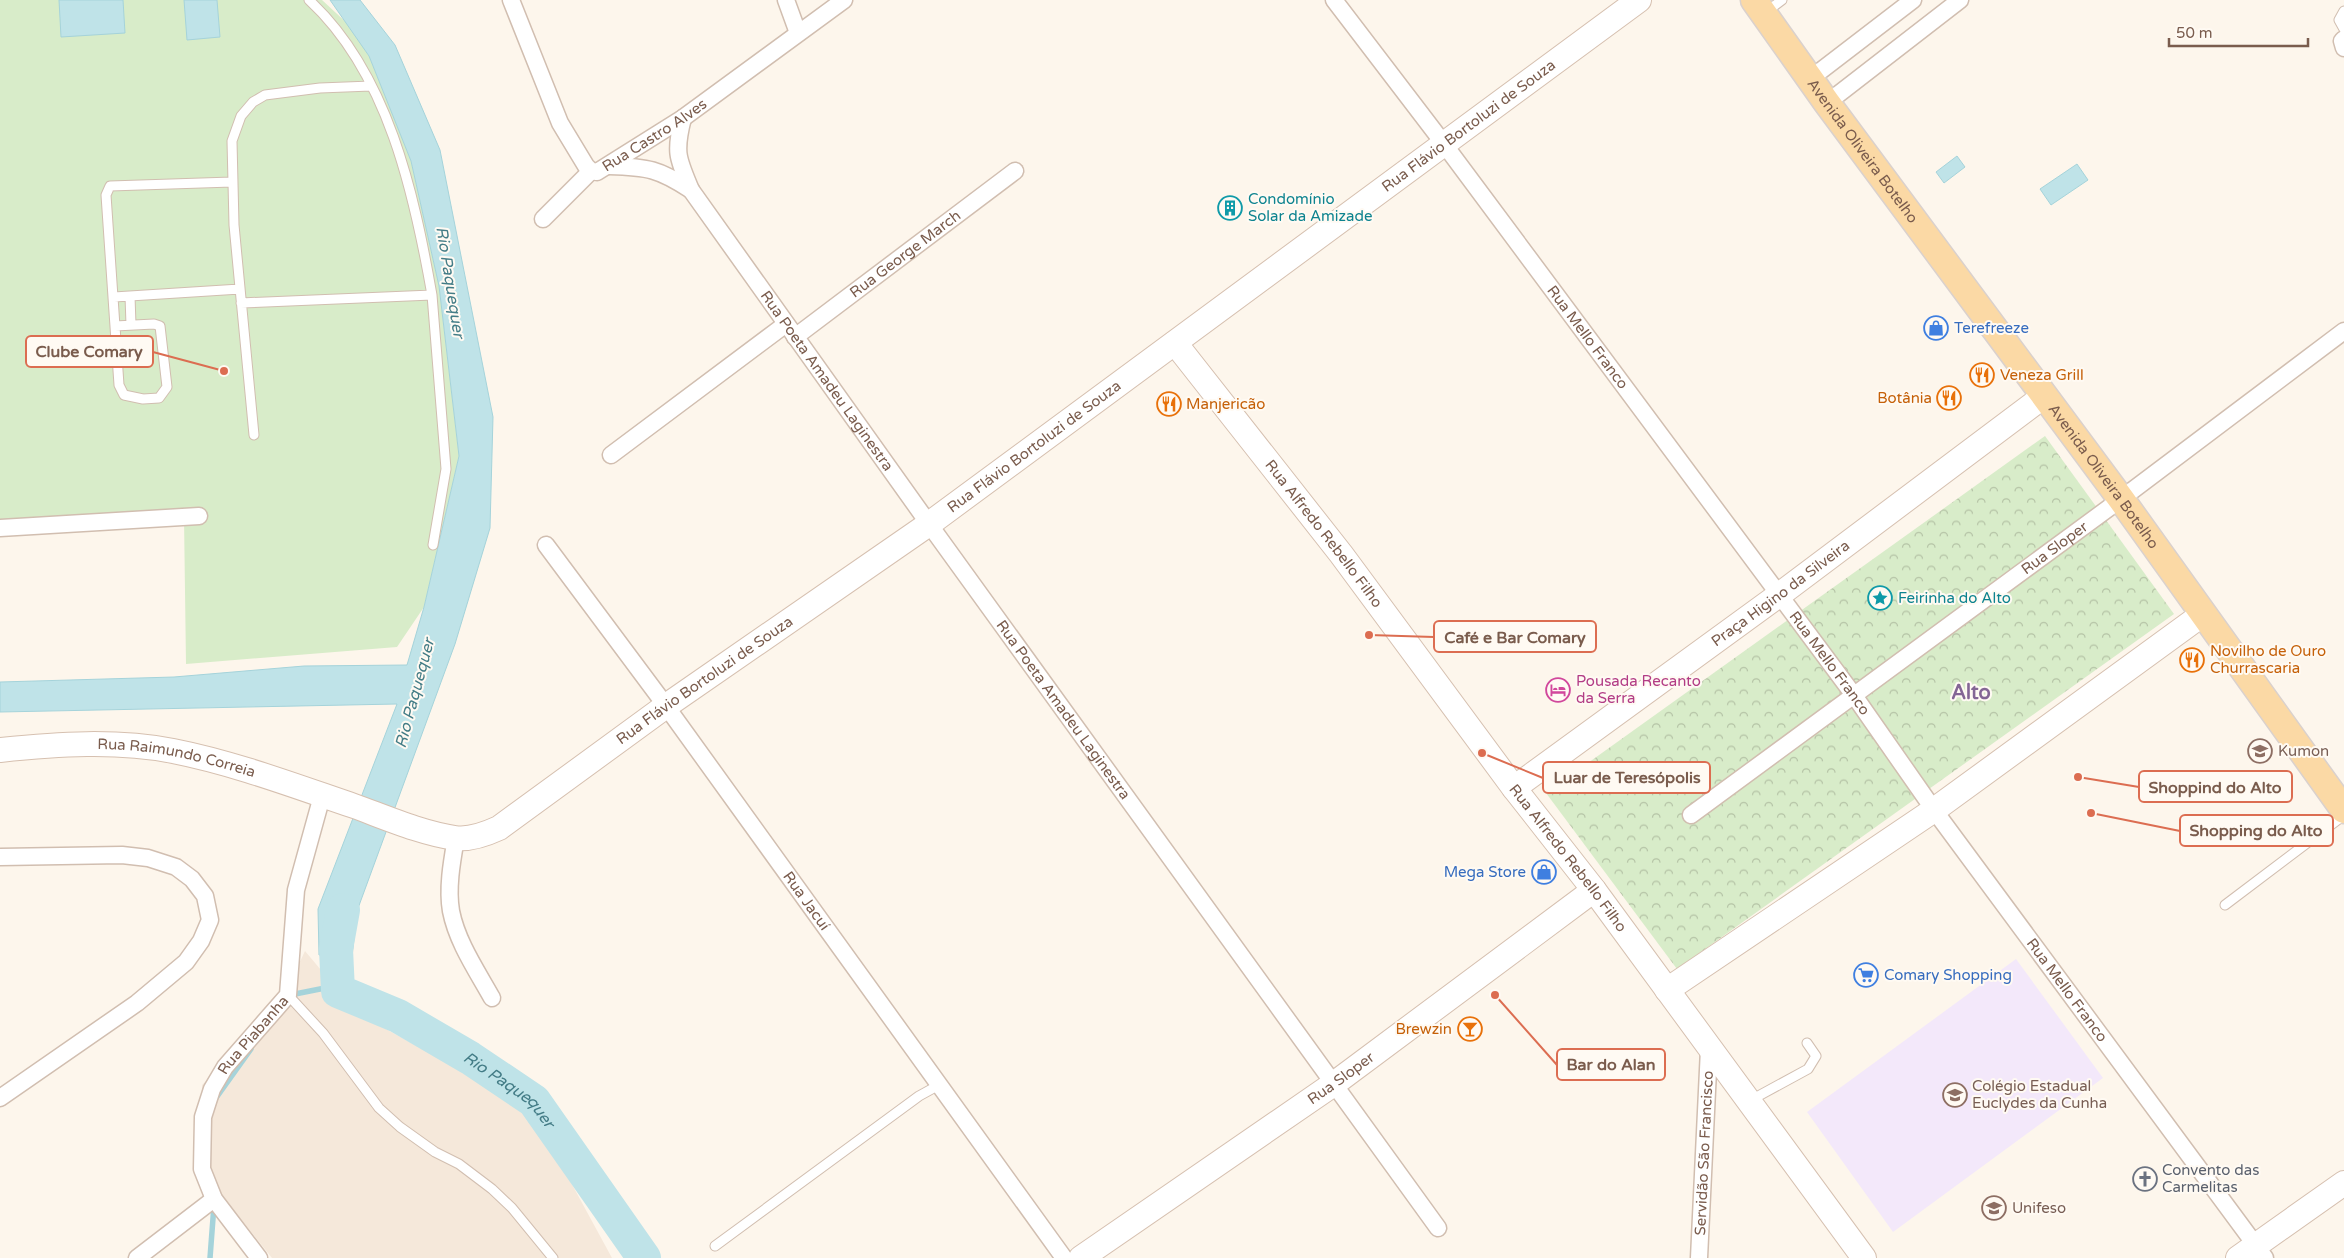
<svg xmlns="http://www.w3.org/2000/svg" width="2344" height="1258" font-family="'Varela Round',sans-serif">
<style>
.residential{fill:#f5e8da}
.education{fill:#f3e8fa}
.park{fill:url(#park-crowns)}
.pitch{fill:#d8ecc9}
.water{fill:#bfe3e8;stroke:#a5d3da}
.lines{fill:none;stroke-linecap:round;stroke-linejoin:round}
.stream{stroke:#a5d3da;stroke-width:5.5}
.river{stroke:#bfe3e8;stroke-width:34}
.lane-casing{stroke:#d1beb0;stroke-width:11}
.street-casing{stroke:#d1beb0;stroke-width:19}
.secondary-casing{stroke:#d6c0b0;stroke-width:26}
.primary-casing{stroke:#dad1cd;stroke-width:29}
.lane{stroke:#fff;stroke-width:9}
.street{stroke:#fff;stroke-width:16}
.secondary{stroke:#fff;stroke-width:24}
.primary{stroke:#fbd9a5;stroke-width:26}
.labels{text-anchor:middle;stroke-width:4;stroke-linejoin:round;paint-order:stroke}
.street-label{font-size:15px;fill:#7a5c4d;stroke:#fffaf3}
.culture-label{font-size:15px;fill:#0d838f;stroke:#fffaf3;text-anchor:start}
.shop-label{font-size:15px;fill:#366cbe;stroke:#fffaf3;text-anchor:start}
.food-label{font-size:15px;fill:#c56008;stroke:#fffaf3;text-anchor:start}
.hotel-label{font-size:15px;fill:#b23c85;stroke:#fffaf3;text-anchor:start}
.education-label{font-size:15px;fill:#785e54;stroke:#fffaf3;text-anchor:start}
.worship-label{font-size:15px;fill:#5b616d;stroke:#fffaf3;text-anchor:start}
.water-label{font-size:16px;font-style:italic;fill:#437c86;stroke:#fffaf3}
.district-label{font-size:20px;font-weight:bold;fill:#846695;stroke:#fffaf3}
.leader{fill:none;stroke:#dc6d51;stroke-width:2}
.callout-dot{fill:#dc6d51;stroke:#fffaf3;stroke-width:2}
.callout{fill:#fffaf3;stroke:#dc6d51;stroke-width:2}
.callout-label{font-size:16px;text-anchor:middle;font-weight:bold;fill:#7a5c4d}
</style>
<defs>
<pattern id="park-crowns" width="20" height="18" patternUnits="userSpaceOnUse" patternTransform="scale(1.25)"><rect width="20" height="18" fill="#d8ecc9"/><path d="M2 6a3 3 0 1 1 6 0M12 15a3 3 0 1 1 6 0" fill="none" stroke="#b4c2a5"/></pattern>
</defs>
<rect width="100%" height="100%" fill="#fdf6ec"/>
<!-- residential -->
<path class="residential" d="M305,951L357,1013L531,1109L612,1258H272L207,1177L202,1085L277,1011Z"/>
<!-- education -->
<path class="education" d="M2016,959L2103,1078L1893,1232L1807,1112Z"/>
<!-- park -->
<path class="park" d="M2045,436L2174,614L1677,969L1546,793Z"/>
<!-- pitch -->
<path class="pitch" d="M0,0H322L349,25L369,56L411,161L439,286L459,456L424,607L397,647L186,664L184,518L0,528Z"/>
<!-- water -->
<path class="water" d="M59,0H123L125,33L61,37Z
M184,0H217L220,37L187,40Z
M330,0H360L395,45L440,150L493,417L490,528L455,644L357,911L352,957L319,955L318,909L397,704L0,712V682L174,677L304,666L407,665L424,607L459,456L439,286L411,161L369,56Z
M1957,156L1965,167L1944,183L1936,172Z
M2077,164L2088,180L2051,205L2040,189Z"/>
<g class="lines">
<!-- stream -->
<path class="stream" d="M290,995L325,988L338,991
M216,1098L251,1049
M210,1258L214,1205"/>
<!-- river -->
<path class="river" id="s1" d="M343,910L336,949L338,991L398,1016L470,1058L534,1101L644,1258"/>
<!-- lane casing -->
<g class="lane-casing">
<path id="lane" d="M2344,11L2339,20L2344,29
M1766,12L1782,0
M432,295L446,469L433,545
M130,296L131,325
M114,297L240,289
M241,303L432,295C414,193 388,73 309,0
M115,326L154,324L160,326L167,387L159,398L143,399L124,395L119,385L106,195L110,186L232,182
M254,435L234,225L232,141L241,116L253,102L265,95L320,88L371,86
M2225,905L2344,815
M288,995L323,1033L379,1108L400,1127L435,1152L459,1164L492,1189L512,1208L553,1258
M1751,1100L1808,1069L1816,1056L1807,1043
M715,1246L919,1096L939,1085"/>
</g>
<!-- street casing -->
<g class="street-casing">
<g id="street">
<path id="s2" d="M511,0L560,123L586,166L591,171L597,172L683,118L844,0"/>
<path d="M786,0L798,33"/>
<path id="s3" d="M1334,0L1444,144L1853,694L1934,810L2265,1258"/>
<path d="M2344,39L2342,41L2344,48"/>
<path d="M1810,79L1913,0"/>
<path d="M1827,103L1960,0"/>
<path id="s4" d="M683,118C674,153 678,159 691,190L929,524L1438,1228"/>
<path d="M609,166C648,167 659,169 691,190"/>
<path d="M543,219L591,171"/>
<path id="s5" d="M795,337L1015,171"/>
<path d="M611,455L786,324"/>
<path d="M0,528L199,516"/>
<path id="s6" d="M546,545L666,706L1064,1258"/>
<path id="s7" d="M1691,815L2121,499L2344,331"/>
<path d="M456,838C452,861 447,888 451,911C457,942 477,971 492,998"/>
<path d="M0,857L122,855L148,858L176,867L192,879L205,896L210,920L201,941L186,962L137,1003L0,1098"/>
<path d="M137,1258L214,1199"/>
<path id="s8" d="M259,1258L214,1199L202,1169L203,1117L212,1089L225,1067L288,995L296,890L322,796"/>
<path id="s9" d="M1699,1258L1709,1049"/>
</g>
</g>
<!-- secondary casing -->
<g class="secondary-casing">
<g id="secondary">
<path id="s10" d="M1175,343L1341,554L1514,788L1594,890L1864,1258"/>
<path id="s11" d="M0,750C57,744 117,740 173,751C234,763 295,786 354,806C387,818 421,833 455,838C470,840 486,834 499,828L666,706L929,524L1639,0"/>
<path id="s12" d="M1514,788L1779,595L2044,396"/>
<path d="M1667,990L1934,810L2203,614"/>
<path id="s13" d="M1081,1258L1335,1083L1594,890"/>
<path d="M2238,1258L2344,1183"/>
</g>
</g>
<!-- primary casing -->
<g class="primary-casing">
<g id="primary">
<path id="s14" d="M1754,0L1827,103L2121,499L2344,810"/>
</g>
</g>
<!-- lane -->
<use href="#lane" class="lane"/>
<!-- street -->
<use href="#street" class="street"/>
<!-- secondary -->
<use href="#secondary" class="secondary"/>
<!-- primary -->
<use href="#primary" class="primary"/>
</g>
<!-- icons -->
<defs>
<g id="building-ring" transform="scale(1.25)"><circle r="9.5" fill="#fffaf3" stroke="#0f9aa8" stroke-width="1.5"/><path d="M-4-6H4V6H1V3H-1V6H-4ZM-2.5-4.3h1.7v1.8h-1.7ZM.8-4.3h1.7v1.8H.8ZM-2.5-1h1.7V.8h-1.7ZM.8-1h1.7V.8H.8Z" fill="#0f9aa8"/></g>
<g id="shop-ring" transform="scale(1.25)"><circle r="9.5" fill="#fffaf3" stroke="#3f7fe0" stroke-width="1.5"/><path d="M-5-2.5h2.3a2.7 3.5 0 0 1 5.4 0H5L5.5 6h-11ZM-1.5-2.5h3a1.5 2.3 0 0 0-3 0Z" fill="#3f7fe0"/></g>
<g id="restaurant-ring" transform="scale(1.25)"><circle r="9.5" fill="#fffaf3" stroke="#e8710a" stroke-width="1.5"/><path d="M-5-6h1v4h1v-4h1v4h1v-4h1v5L-1.5 .5V6h-2V.5L-5-1ZM5-6V6H3V1.5H1.5Q1.5-4 5-6Z" fill="#e8710a"/></g>
<g id="sight-ring" transform="scale(1.25)"><circle r="9.5" fill="#fffaf3" stroke="#0f9aa8" stroke-width="1.5"/><path d="M0-6L1.8-2.2L6-1.7L2.9 1.2L3.7 5.4L0 3.3L-3.7 5.4L-2.9 1.2L-6-1.7L-1.8-2.2Z" fill="#0f9aa8"/></g>
<g id="hotel-ring" transform="scale(1.25)"><circle r="9.5" fill="#fffaf3" stroke="#d1479c" stroke-width="1.5"/><path d="M-6-4.5h1.5V1H6V5H4.5V3h-9V5H-6ZM-4 0a1.8 1.8 0 1 1 3.6 0ZM.5 0V-2.5h3Q6-2.5 6 0Z" fill="#d1479c"/></g>
<g id="school-ring" transform="scale(1.25)"><circle r="9.5" fill="#fffaf3" stroke="#8d6e63" stroke-width="1.5"/><path d="M0-5L7-2L0 1L-7-2ZM-4 1L0 2.5L4 1V4Q0 6-4 4Z" fill="#8d6e63"/></g>
<g id="supermarket-ring" transform="scale(1.25)"><circle r="9.5" fill="#fffaf3" stroke="#3f7fe0" stroke-width="1.5"/><path d="M-6-5.5h2.5l.6 2H6L4.5 2H-2.5L-4.4-4H-6ZM-1.5 3.2a1.3 1.3 0 1 0 .1 0ZM3 3.2a1.3 1.3 0 1 0 .1 0Z" fill="#3f7fe0"/></g>
<g id="bar-ring" transform="scale(1.25)"><circle r="9.5" fill="#fffaf3" stroke="#e8710a" stroke-width="1.5"/><path d="M-6-5H6L.8 .8V4.5H3.5V6h-7V4.5H-.8V.8Z" fill="#e8710a"/></g>
<g id="church-ring" transform="scale(1.25)"><circle r="9.5" fill="#fffaf3" stroke="#6b7280" stroke-width="1.5"/><path d="M-1.2-6h2.4v3.5h3.3v2.4h-3.3V6h-2.4V-.1h-3.3v-2.4h3.3Z" fill="#6b7280"/></g>
<g id="university-ring" transform="scale(1.25)"><circle r="9.5" fill="#fffaf3" stroke="#8d6e63" stroke-width="1.5"/><path d="M0-5L7-2L0 1L-7-2ZM-4 1L0 2.5L4 1V4Q0 6-4 4Z" fill="#8d6e63"/></g>
</defs>
<g fill-rule="evenodd">
<use href="#building-ring" x="1230" y="208"/>
<use href="#shop-ring" x="1936" y="328"/>
<use href="#restaurant-ring" x="1982" y="375"/>
<use href="#restaurant-ring" x="1949" y="398"/>
<use href="#restaurant-ring" x="1169" y="404"/>
<use href="#sight-ring" x="1880" y="598"/>
<use href="#restaurant-ring" x="2192" y="660"/>
<use href="#hotel-ring" x="1558" y="690"/>
<use href="#school-ring" x="2260" y="751"/>
<use href="#shop-ring" x="1544" y="872"/>
<use href="#supermarket-ring" x="1866" y="975"/>
<use href="#bar-ring" x="1470" y="1029"/>
<use href="#school-ring" x="1955" y="1095"/>
<use href="#church-ring" x="2145" y="1179"/>
<use href="#university-ring" x="1994" y="1208"/>
</g>
<g class="labels">
<!-- street labels -->
<g class="street-label">
<text dy="5" stroke="none"><textPath href="#s11" startOffset="1712">Rua Flávio Bortoluzi de Souza</textPath></text>
<text dy="5" stroke="none"><textPath href="#s2" startOffset="264">Rua Castro Alves</textPath></text>
<text dy="5" stroke="none"><textPath href="#s14" startOffset="186">Avenida Oliveira Botelho</textPath></text>
<text dy="5" stroke="none"><textPath href="#s5" startOffset="138">Rua George March</textPath></text>
<text dy="5" stroke="none"><textPath href="#s3" startOffset="422">Rua Mello Franco</textPath></text>
<text dy="5" stroke="none"><textPath href="#s4" startOffset="309">Rua Poeta Amadeu Laginestra</textPath></text>
<text dy="5" stroke="none"><textPath href="#s11" startOffset="1172">Rua Flávio Bortoluzi de Souza</textPath></text>
<text dy="5" stroke="none"><textPath href="#s14" startOffset="591">Avenida Oliveira Botelho</textPath></text>
<text dy="5" stroke="none"><textPath href="#s10" startOffset="242">Rua Alfredo Rebello Filho</textPath></text>
<text dy="5" stroke="none"><textPath href="#s7" startOffset="451">Rua Sloper</textPath></text>
<text dy="5" stroke="none"><textPath href="#s12" startOffset="330">Praça Higino da Silveira</textPath></text>
<text dy="5" stroke="none"><textPath href="#s3" startOffset="828">Rua Mello Franco</textPath></text>
<text dy="5" stroke="none"><textPath href="#s11" startOffset="768">Rua Flávio Bortoluzi de Souza</textPath></text>
<text dy="5" stroke="none"><textPath href="#s4" startOffset="714">Rua Poeta Amadeu Laginestra</textPath></text>
<text dy="5" stroke="none"><textPath href="#s11" startOffset="178">Rua Raimundo Correia</textPath></text>
<text dy="5" stroke="none"><textPath href="#s10" startOffset="648">Rua Alfredo Rebello Filho</textPath></text>
<text dy="5" stroke="none"><textPath href="#s6" startOffset="441">Rua Jacuí</textPath></text>
<text dy="5" stroke="none"><textPath href="#s3" startOffset="1232">Rua Mello Franco</textPath></text>
<text dy="5" stroke="none"><textPath href="#s8" startOffset="256">Rua Piabanha</textPath></text>
<text dy="5" stroke="none"><textPath href="#s13" startOffset="316">Rua Sloper</textPath></text>
<text dy="5" stroke="none"><textPath href="#s9" startOffset="105">Servidão São Francisco</textPath></text>
</g>
<!-- culture labels -->
<g class="culture-label">
<text x="1248" y="204">Condomínio<tspan x="1248" dy="17">Solar da Amizade</tspan></text>
<text x="1898" y="603">Feirinha do Alto</text>
</g>
<!-- shop labels -->
<g class="shop-label">
<text x="1954" y="333">Terefreeze</text>
<text x="1526" y="877" text-anchor="end">Mega Store</text>
<text x="1884" y="980">Comary Shopping</text>
</g>
<!-- food labels -->
<g class="food-label">
<text x="2000" y="380">Veneza Grill</text>
<text x="1932" y="403" text-anchor="end">Botânia</text>
<text x="1186" y="409">Manjericão</text>
<text x="2210" y="656">Novilho de Ouro<tspan x="2210" dy="17">Churrascaria</tspan></text>
<text x="1452" y="1034" text-anchor="end">Brewzin</text>
</g>
<!-- hotel labels -->
<g class="hotel-label">
<text x="1576" y="686">Pousada Recanto<tspan x="1576" dy="17">da Serra</tspan></text>
</g>
<!-- education labels -->
<g class="education-label">
<text x="2278" y="756">Kumon</text>
<text x="1972" y="1091">Colégio Estadual<tspan x="1972" dy="17">Euclydes da Cunha</tspan></text>
<text x="2012" y="1213">Unifeso</text>
</g>
<!-- worship labels -->
<g class="worship-label">
<text x="2162" y="1175">Convento das<tspan x="2162" dy="17">Carmelitas</tspan></text>
</g>
<!-- water labels -->
<g class="water-label">
<text transform="translate(451 282) rotate(81)" y="6">Rio Paquequer</text>
<text transform="translate(414 693) rotate(-75)" y="6">Rio Paquequer</text>
<text dy="6" stroke="none"><textPath href="#s1" startOffset="281">Rio Paquequer</textPath></text>
</g>
<!-- district labels -->
<g class="district-label">
<text x="1971" y="699">Alto</text>
</g>
</g>
<!-- callouts -->
<path class="leader" d="M224 371L153 352M1369 635L1434 637M1482 753L1543 778M2078 777L2139 787M2091 813L2180 831M1495 995L1557 1065"/>
<g class="callout-dot">
<circle cx="224" cy="371" r="5"/>
<circle cx="1369" cy="635" r="5"/>
<circle cx="1482" cy="753" r="5"/>
<circle cx="2078" cy="777" r="5"/>
<circle cx="2091" cy="813" r="5"/>
<circle cx="1495" cy="995" r="5"/>
</g>
<g class="callout">
<rect x="26" y="336" width="127" height="31" rx="5"/>
<rect x="1434" y="621" width="162" height="31" rx="5"/>
<rect x="1543" y="762" width="167" height="31" rx="5"/>
<rect x="2139" y="771" width="153" height="31" rx="5"/>
<rect x="2180" y="815" width="153" height="31" rx="5"/>
<rect x="1557" y="1049" width="108" height="31" rx="5"/>
</g>
<g class="callout-label">
<text x="89" y="357">Clube Comary</text>
<text x="1515" y="643">Café e Bar Comary</text>
<text x="1627" y="783">Luar de Teresópolis</text>
<text x="2215" y="793">Shoppind do Alto</text>
<text x="2256" y="836">Shopping do Alto</text>
<text x="1611" y="1070">Bar do Alan</text>
</g>
<!-- scale -->
<path d="M2169 38v8h139v-8" fill="none" stroke="#7a5c4d" stroke-width="2.5"/>
<text x="2176" y="38" font-size="15" fill="#7a5c4d" stroke="#fffaf3" stroke-width="4" paint-order="stroke">50 m</text>
</svg>
